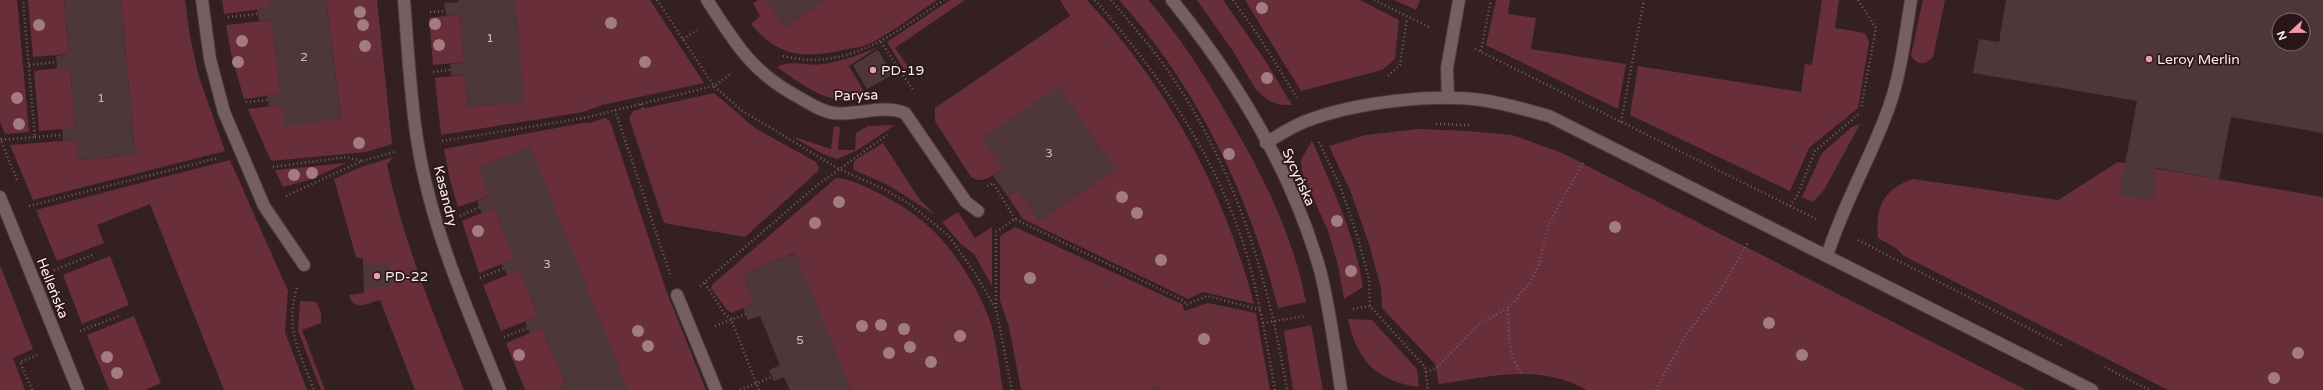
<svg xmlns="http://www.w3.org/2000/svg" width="2323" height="390" font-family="'Varela Round',sans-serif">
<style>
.green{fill:#682e3a}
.building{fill:#4d373a;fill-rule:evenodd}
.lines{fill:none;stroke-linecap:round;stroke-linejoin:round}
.lane-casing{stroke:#4c3b3e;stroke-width:14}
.street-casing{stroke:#4c3b3e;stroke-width:14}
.secondary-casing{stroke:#4c3b3e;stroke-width:14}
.path{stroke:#715f62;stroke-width:2.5;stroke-dasharray:1 3;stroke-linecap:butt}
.lane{stroke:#765f62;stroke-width:12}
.street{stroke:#765f62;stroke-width:12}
.secondary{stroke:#765f62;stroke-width:12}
.tree{fill:#a37c82}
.poi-dot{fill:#f39aa8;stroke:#291619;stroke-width:1.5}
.labels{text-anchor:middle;stroke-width:3.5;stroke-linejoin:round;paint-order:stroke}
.number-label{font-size:12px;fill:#d0c0c2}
.poi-label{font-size:14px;fill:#fceeef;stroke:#291619;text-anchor:start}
.street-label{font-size:14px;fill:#fceeef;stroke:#291619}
</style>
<rect width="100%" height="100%" fill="#342023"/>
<!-- green -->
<path class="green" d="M0,0H17L29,132L5,134L0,122Z
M28,0H64L69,54L33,57Z
M121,0H185L190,37L199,77L225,151L33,200L10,145L76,140L79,160L135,155Z
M222,0H269L270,8L224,14Z
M326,0H377L392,144L366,152L271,161L248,109L282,105L341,118Z
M515,0H650L704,83L602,105L583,112L441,135L435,78L465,75L468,107L523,102Z
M758,0H766L785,27L825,0H937C916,14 895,30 873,42C864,47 853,48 843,50C804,59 778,57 751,24L760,16L753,3Z
M950,0H965L895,48L908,67L905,71L887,42Z
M1060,0H1087C1169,89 1223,187 1254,304L1203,292L1188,299L1023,219L1008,197L1018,190L1039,221L1115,169L1059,87L983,138L1003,168C994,175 982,185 971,177L935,121V108L1070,16Z
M1119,0H1148C1180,36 1205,76 1229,118C1264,177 1293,235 1306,302L1278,308C1249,195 1198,88 1119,0Z
M1197,0H1223L1265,60L1292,105C1275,106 1266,101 1255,88L1233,51Z
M1245,0H1360L1399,20L1395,59L1382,70L1301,91Z
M1394,0H1420L1416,10Z
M1496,0H1510L1508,14L1536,18L1531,49L1626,64L1618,109L1486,45Z
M1822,0H1839L1835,28L1865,33L1869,42L1858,108L1809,148L1790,191L1630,115L1638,66L1801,92L1805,64L1812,65Z
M1923,0H1945L1933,57C1926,65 1917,66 1911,55Z
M460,14L464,62L433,65L429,18Z
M271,20L281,94L244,99L231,53L226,25Z
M878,47L849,66L867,97C834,110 804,86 777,67C791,59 808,67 823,64C842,61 860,55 878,47Z
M70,67L75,128L39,131L34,71Z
M714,93L755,128L816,162L819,168L817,172L745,237L664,223L629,118L633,111Z
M605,118L610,121L666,290L706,390H628L489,196L458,207L450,180L444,149L583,123H589Z
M1860,124L1824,190L1813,202L1802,197L1822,153L1852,127Z
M895,125L856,151L837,159L821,153L791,136L831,149L834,126L840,127L838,150H855L856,133L868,126Z
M1418,129L1468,131L1512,135L1562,153L2026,390H1587C1537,363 1492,377 1439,384L1435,364L1382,308L1381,288L1369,244L1350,190L1329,146L1366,135Z
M1312,140C1333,191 1354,231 1363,287L1344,299L1338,265L1328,231L1302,172L1301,160Z
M883,143L920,200L935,215L888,185L854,170L853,165L855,160Z
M393,157L387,165C404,243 434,316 464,390H415L380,300C368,303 354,312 349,295L364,293L363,259L356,257L334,179L361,167Z
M230,160L288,291L285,332L307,390H224L150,204L97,225L104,243L57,261L36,210Z
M2118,162L2323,197V390H2168L1904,256L1896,248L1878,238C1875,208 1883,189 1913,179L2058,200Z
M346,163L309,180L283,187L275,170Z
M836,178C853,179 870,189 884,196C927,218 952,246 975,288C981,300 987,311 991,324C997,346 999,368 1003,390H851L794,253L743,274L754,303L732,313L727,310L711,288L713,284Z
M494,208L515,259L479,273L462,221Z
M958,212L975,238L992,227V286L974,254L961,244L942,222Z
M1015,227L1182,304L1185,311L1208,303L1256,313L1270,390H1159L1156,385L1149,390H1021L1009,327L1000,301V236Z
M110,256L129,305L82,324L63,275Z
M0,265L33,349L13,358L25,390H0Z
M519,270L538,316L501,331L483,285Z
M300,301L316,302L321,312V323L302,330L325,390H321L298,331Z
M134,316L161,383L145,390H109L87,335Z
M1348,319L1372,320L1417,369L1419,387C1377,382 1356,359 1348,319Z
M1311,325L1323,390H1293L1284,331Z
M542,328L566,385L554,390H525L506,343Z"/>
<!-- building -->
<path class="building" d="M64,0H121L135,155L78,160L76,140L63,141L62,129L75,128L70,67L57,69V62L56,56L69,54Z
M269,0H326L341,119L284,126L282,105L269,107L267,96L281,94L271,20L259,21L257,9L270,8Z
M458,0H515L524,102L468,107L465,75L451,76V70L450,64L464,62L460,14L446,15L444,3L459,2Z
M766,0H825L785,27Z
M2006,0H2323V133L2231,117L2219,179L2157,168L2153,200L2119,195L2137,101L1973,73L1979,39L1999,42ZM2279,20H2303V44H2279Z
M878,50L892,75L867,89L853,65Z
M1059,86L1115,169L1039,221L1018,190L1008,197L1001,187L993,176L1003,168L983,138Z
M530,146L628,390H554L566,385L542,328L530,333L525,321L538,316L519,270L507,275L502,264L515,259L494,208L482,213L477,201L489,196L478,167Z
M795,253L851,390H790L784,377L774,381L769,370L780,365L760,316L748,320L743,308L754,303L743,274Z
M389,263L391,286L365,289L363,265Z
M1156,385L1159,390H1149Z"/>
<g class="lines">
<!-- lane casing -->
<g class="lane-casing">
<path id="lane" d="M1448,98L1447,68L1459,0
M1827,256C1843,204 1871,158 1889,107C1901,73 1905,36 1911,0"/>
</g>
<!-- street casing -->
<g class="street-casing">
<path id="street" d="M202,0L210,59L224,112L264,206L304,265
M404,0C408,48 410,98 418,145C432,231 468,310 500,390
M707,0C736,44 751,72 800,98C810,104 821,111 833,113C857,116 882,104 905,113L966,202L978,211
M1266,143C1280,134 1294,125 1309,120C1355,103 1432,93 1481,100C1504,103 1527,110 1549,116L2092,390
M0,197L78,390
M677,295L716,390"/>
</g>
<!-- secondary casing -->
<g class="secondary-casing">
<path id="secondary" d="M1172,0C1236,79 1292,172 1320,270C1330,309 1335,351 1341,390"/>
</g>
<!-- path -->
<path class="path" d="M657,0L714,86L741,110L839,169L886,190L911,205L949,236L976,275L996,309L1012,390
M1095,0C1161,76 1220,162 1248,259C1260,302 1267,346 1275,390
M1111,0C1130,23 1151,46 1168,71C1235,167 1268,276 1287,390
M1233,0L1260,38L1297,98
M1374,0L1429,27
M1858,0L1876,28L1861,108
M430,12L445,11
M228,17L257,14
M683,39L697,30
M881,42L913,90
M1475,49L1816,219
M1481,51L1491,0
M783,56C848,72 892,34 944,0
M29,65L57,62
M433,72L451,70
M1388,76L1400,65L1407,18
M246,102L267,100
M641,104L643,109
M615,110L670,274
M1621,122L1644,0
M1436,124L1469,125
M35,137L63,135
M0,138L17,180
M1,140L35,137L23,0
M442,141L584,118L714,86L731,74
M1319,142L1340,186L1356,232L1369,279L1370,306L1425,367L1428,390
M273,167L347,157L361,161
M987,186L993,183L1015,219
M286,196L362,161L394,152
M29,206L218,158
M1790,206L1798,194L1815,151L1860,113
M460,216L480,207
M1858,240L2063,346
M54,270L95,254
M480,278L504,268
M705,283L724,313L731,319L759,390
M700,286L816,186L887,135
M297,288C284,328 300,353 314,390
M996,308V232L1015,219L1184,301L1186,305L1207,296L1261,310
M1353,309L1370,306
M1263,323L1305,316
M715,326L746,314
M80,331L119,316
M504,337L528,328
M2105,367L2149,390
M1426,372L1436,368L1479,324L1508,308
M1521,373C1507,355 1509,329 1508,308L1530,283L1539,264L1549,224L1584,161
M32,390L20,362L37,355
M740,390L772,377
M1656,390L1685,336L1718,293L1748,243"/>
<!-- lane -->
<use href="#lane" class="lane"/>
<!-- street -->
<use href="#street" class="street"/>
<!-- secondary -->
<use href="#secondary" class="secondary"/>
</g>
<!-- trees -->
<g class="tree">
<circle cx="1262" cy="8" r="6"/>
<circle cx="360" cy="12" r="6"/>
<circle cx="611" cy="23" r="6"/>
<circle cx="435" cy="24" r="6"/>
<circle cx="39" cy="25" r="6"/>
<circle cx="363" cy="25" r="6"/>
<circle cx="242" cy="41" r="6"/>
<circle cx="439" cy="45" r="6"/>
<circle cx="365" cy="46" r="6"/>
<circle cx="238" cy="62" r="6"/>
<circle cx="645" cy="62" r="6"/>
<circle cx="1267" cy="78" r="6"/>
<circle cx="17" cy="98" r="6"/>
<circle cx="19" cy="124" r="6"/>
<circle cx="359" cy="143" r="6"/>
<circle cx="1229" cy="154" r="6"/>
<circle cx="312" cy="173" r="6"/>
<circle cx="294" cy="175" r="6"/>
<circle cx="1122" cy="197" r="6"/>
<circle cx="839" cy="202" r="6"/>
<circle cx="1137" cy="213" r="6"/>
<circle cx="1337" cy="221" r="6"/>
<circle cx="815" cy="223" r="6"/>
<circle cx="1615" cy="227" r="6"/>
<circle cx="478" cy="231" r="6"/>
<circle cx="1161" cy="260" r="6"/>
<circle cx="1351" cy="271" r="6"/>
<circle cx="1030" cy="278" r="6"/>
<circle cx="1769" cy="323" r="6"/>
<circle cx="881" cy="325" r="6"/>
<circle cx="862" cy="326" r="6"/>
<circle cx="904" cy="329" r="6"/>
<circle cx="638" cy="331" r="6"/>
<circle cx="960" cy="336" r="6"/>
<circle cx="1204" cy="339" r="6"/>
<circle cx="648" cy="346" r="6"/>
<circle cx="910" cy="347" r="6"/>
<circle cx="889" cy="353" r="6"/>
<circle cx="2298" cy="353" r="6"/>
<circle cx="519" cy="355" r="6"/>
<circle cx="1802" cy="355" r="6"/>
<circle cx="107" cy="357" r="6"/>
<circle cx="931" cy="362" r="6"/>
<circle cx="117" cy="373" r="6"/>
<circle cx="2274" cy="378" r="6"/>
</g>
<!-- markers -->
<g class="poi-dot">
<circle cx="2149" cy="59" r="4"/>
<circle cx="873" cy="70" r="4"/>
<circle cx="377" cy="276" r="4"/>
</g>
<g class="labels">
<!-- number labels -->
<g class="number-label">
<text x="490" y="42">1</text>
<text x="304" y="61">2</text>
<text x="101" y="102">1</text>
<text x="1049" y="157">3</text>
<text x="547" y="268">3</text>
<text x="800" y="344">5</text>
</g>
<!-- poi labels -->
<g class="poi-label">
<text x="2157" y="64">Leroy Merlin</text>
<text x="881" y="75">PD-19</text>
<text x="385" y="281">PD-22</text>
</g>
<!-- street labels -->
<g class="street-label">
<text transform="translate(856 95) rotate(-2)" y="5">Parysa</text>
<text transform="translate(1299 177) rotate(66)" y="5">Sycyńska</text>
<text transform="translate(446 196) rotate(76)" y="5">Kasandry</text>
<text transform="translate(53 288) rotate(68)" y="5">Helleńska</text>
</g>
</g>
<!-- north arrow -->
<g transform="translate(2291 32) rotate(248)"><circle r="19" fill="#291619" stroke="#7d6c6f"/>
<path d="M0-3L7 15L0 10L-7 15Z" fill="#f39aa8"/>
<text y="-6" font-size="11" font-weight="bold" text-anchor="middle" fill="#fceeef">N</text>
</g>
</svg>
